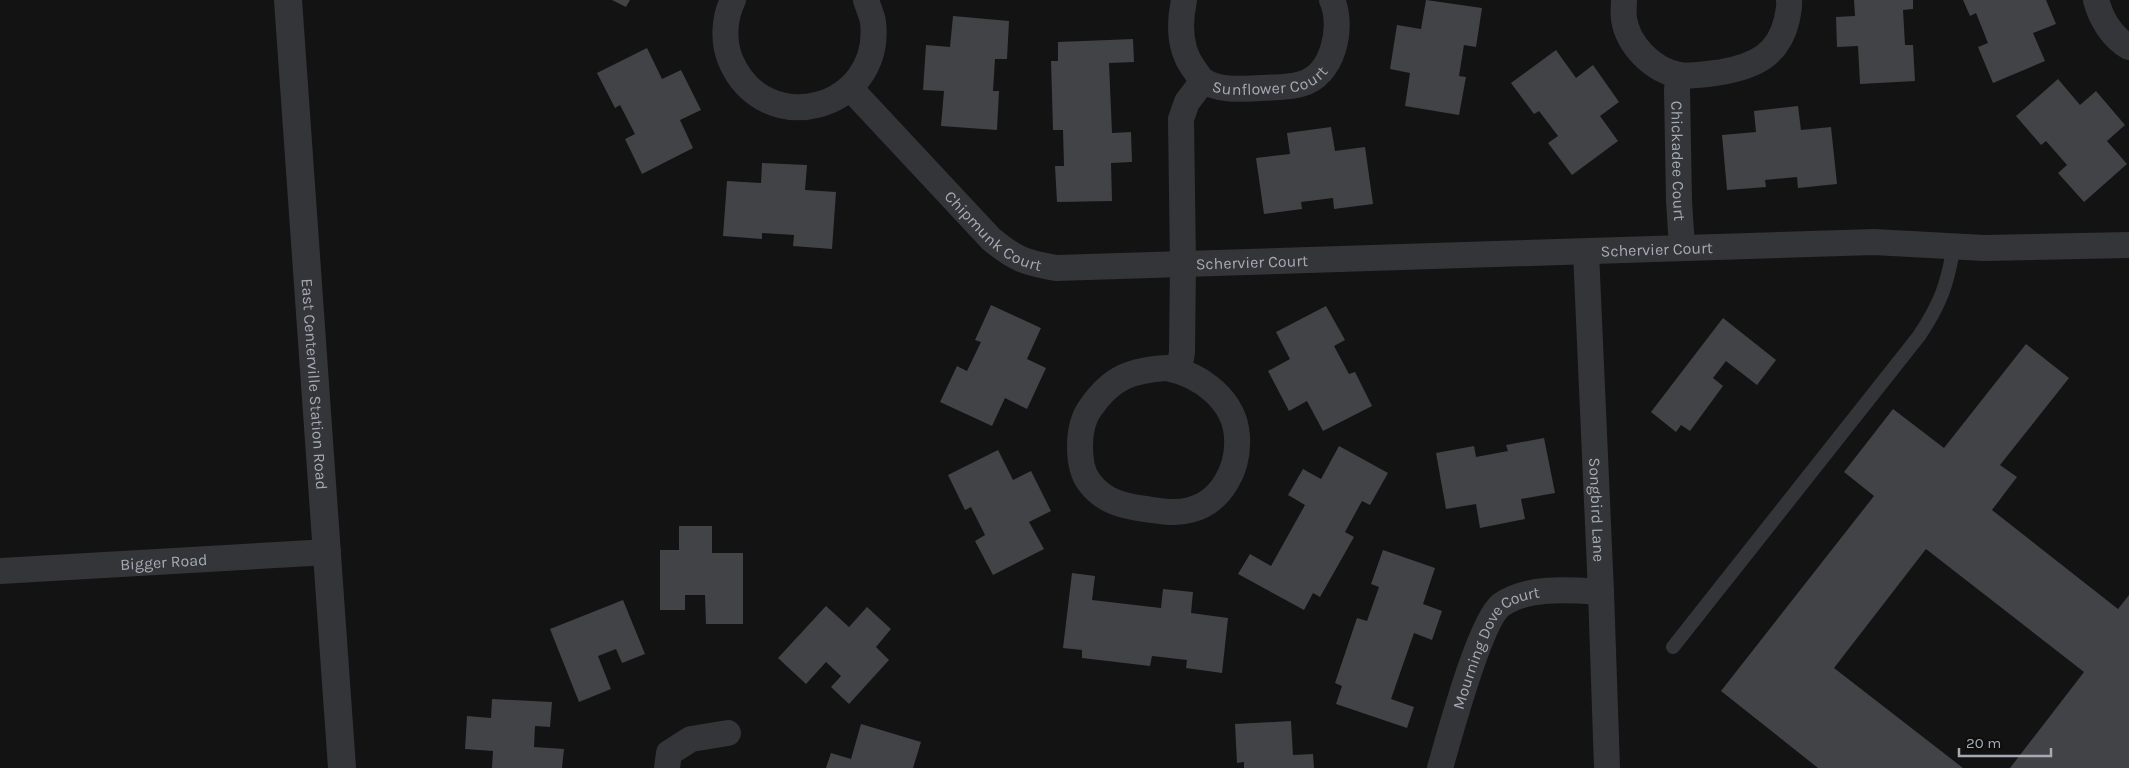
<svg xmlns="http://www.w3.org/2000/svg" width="2129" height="768" font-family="Karla,sans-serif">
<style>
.building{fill:#424347}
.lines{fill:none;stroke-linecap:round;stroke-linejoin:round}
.service{stroke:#343539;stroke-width:14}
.minor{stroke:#343539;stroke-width:26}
.tertiary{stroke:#343539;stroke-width:28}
.labels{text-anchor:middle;stroke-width:4;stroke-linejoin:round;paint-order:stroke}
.street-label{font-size:16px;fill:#a5aab4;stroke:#0e0e0f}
</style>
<rect width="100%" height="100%" fill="#131314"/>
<!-- building -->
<path class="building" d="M612,0H630L626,7Z
M1426,0L1482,8L1476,47L1464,45L1459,76L1466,77L1459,115L1405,106L1410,73L1390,69L1397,25L1421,29Z
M1854,0H1913V9L1903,10L1905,45H1913L1915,81L1860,84L1858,46L1837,47L1836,17L1855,16Z
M1963,0H2046L2056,24L2033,33L2045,61L1993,83L1978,47L1988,43L1976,13L1970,16Z
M953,16L1009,21L1007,59H995L993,91H999L997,130L941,126L944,91L923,90L926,45L950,47Z
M1133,39L1134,62L1109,63L1112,133L1131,132L1132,162L1111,163L1112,201L1057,202L1055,166H1064L1063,130H1053L1051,61H1058V42Z
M647,48L662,79L681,70L701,110L680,120L693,148L642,174L625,139L635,134L620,105L615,108L597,73Z
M1556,50L1576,78L1593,65L1619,102L1600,116L1618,141L1572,175L1548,143L1558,136L1539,111L1534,114L1511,83Z
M2058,79L2080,105L2096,91L2125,125L2107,141L2127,164L2084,202L2058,173L2067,165L2046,141L2041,145L2016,116Z
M1798,106L1801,130L1831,127L1837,184L1798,188L1797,177L1765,180L1766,187L1727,190L1722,135L1756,132L1754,111Z
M1331,127L1335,151L1365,147L1373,204L1334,209L1333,198L1301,202L1302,209L1264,214L1256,158L1290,154L1287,133Z
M762,163L807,165L805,190L836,192L832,249L793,246L794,235L762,233V239L723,236L727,181L761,183Z
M991,305L1041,328L1027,359L1046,368L1027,409L1005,398L992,426L940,402L957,366L967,371L981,342L975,340Z
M1326,306L1345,340L1334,346L1349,374L1355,372L1372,406L1323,431L1307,401L1289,411L1268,371L1290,359L1276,332Z
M1723,318L1776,360L1757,385L1726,361L1713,378L1723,386L1690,431L1681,425L1676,432L1651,412Z
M2026,344L2069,378L2000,465L2017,477L1992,510L2118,609L2129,595V768H2010L2084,672L1926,549L1834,668L1963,768H1818L1721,691L1874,496L1844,472L1893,409L1944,448Z
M1544,438L1555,493L1521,499L1525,519L1480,528L1476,504L1446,509L1436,453L1474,446L1476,457L1508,451L1506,445Z
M1339,446L1388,473L1370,505L1362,501L1345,532L1354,537L1320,597L1313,593L1304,610L1238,574L1250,554L1271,566L1305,505L1288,495L1303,469L1321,479Z
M998,450L1013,480L1031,471L1051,511L1029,522L1044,549L993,575L975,541L985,535L971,507L965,510L948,475Z
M679,526H712V553H743V624H706L705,595H685V610H660V550H679Z
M1383,550L1435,568L1423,604L1442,611L1432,640L1414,633L1391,699L1414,707L1407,728L1336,704L1342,686L1335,683L1357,618L1367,621L1379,587L1371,584Z
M1072,573L1095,576L1092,600L1161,608L1163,589L1193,592L1191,613L1228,618L1222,673L1186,668L1187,660L1152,656L1150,666L1082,658V650L1063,648Z
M623,600L645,654L622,663L616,649L598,656L611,689L579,702L550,629Z
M826,606L849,627L867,607L891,629L876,647L889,660L849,704L831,687L841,676L826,662L806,684L778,658Z
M492,699L552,702L550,727L535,726L534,747L564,749L562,768H492L493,751L465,749L467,716L491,718Z
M1291,721L1293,755L1313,754L1314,768H1244V762L1237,763L1235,724Z
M861,724L921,742L913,768H826L831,753L851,759Z"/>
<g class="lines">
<!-- service -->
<path class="service" d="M1673,647L1919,336C1941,303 1947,285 1954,246"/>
<!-- minor -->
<g class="minor">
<path d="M733,0C724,18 723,41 730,59C764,142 883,110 873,22C872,15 868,7 866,0"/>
<path id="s1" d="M1184,0C1179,24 1179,49 1194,69C1197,73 1200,79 1204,81C1219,91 1242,89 1260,88C1273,87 1289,88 1301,84C1333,76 1344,27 1332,0"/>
<path d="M1624,0C1624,6 1623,13 1624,19C1628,45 1653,71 1680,75C1693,77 1708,74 1722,72C1755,66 1779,55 1787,19C1788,13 1790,6 1789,0"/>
<path d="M2096,0C2101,19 2112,37 2129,47"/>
<path id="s2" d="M1679,75L1677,89L1679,201L1682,247"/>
<path id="s3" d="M850,88L991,239C1015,259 1026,263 1056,268L1874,242L1984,248L2129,245"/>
<path id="s4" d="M1586,252L1601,592L1607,768"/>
<path d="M1167,368C1201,375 1235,400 1237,437C1239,468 1222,502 1190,510C1175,514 1160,511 1145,509C1122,506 1103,501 1089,482C1082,473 1080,457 1080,446C1080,432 1082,419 1091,407C1112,377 1132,370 1167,368Z"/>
<path d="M1179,370L1182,352L1183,264L1181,119L1187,102L1203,81"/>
<path id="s5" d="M0,571L328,552"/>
<path d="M667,768L669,753L691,739L728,733"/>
<path id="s6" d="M1440,768C1449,737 1480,621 1501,605C1527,586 1571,590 1601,592"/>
</g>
<!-- tertiary -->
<path class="tertiary" id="s7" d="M288,0L342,768"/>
</g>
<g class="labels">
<!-- street labels -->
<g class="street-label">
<text dy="6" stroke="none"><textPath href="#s1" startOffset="156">Sunflower Court</textPath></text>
<text dy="6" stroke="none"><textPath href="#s2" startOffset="86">Chickadee Court</textPath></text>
<text dy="6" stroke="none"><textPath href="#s3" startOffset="204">Chipmunk Court</textPath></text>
<text dy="6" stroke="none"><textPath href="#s3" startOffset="880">Schervier Court</textPath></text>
<text dy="6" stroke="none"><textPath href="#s3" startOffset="475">Schervier Court</textPath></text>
<text dy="6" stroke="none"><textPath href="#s7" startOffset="385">East Centerville Station Road</textPath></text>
<text dy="6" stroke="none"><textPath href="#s4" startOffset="258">Songbird Lane</textPath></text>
<text dy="6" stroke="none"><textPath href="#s5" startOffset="164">Bigger Road</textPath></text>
<text dy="6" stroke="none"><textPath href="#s6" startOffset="139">Mourning Dove Court</textPath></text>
</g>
</g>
<!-- scale -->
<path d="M1959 748v8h92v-8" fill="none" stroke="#a5aab4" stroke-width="2.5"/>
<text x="1966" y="748" font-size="15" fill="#a5aab4" stroke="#0e0e0f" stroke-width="4" paint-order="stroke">20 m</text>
</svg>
